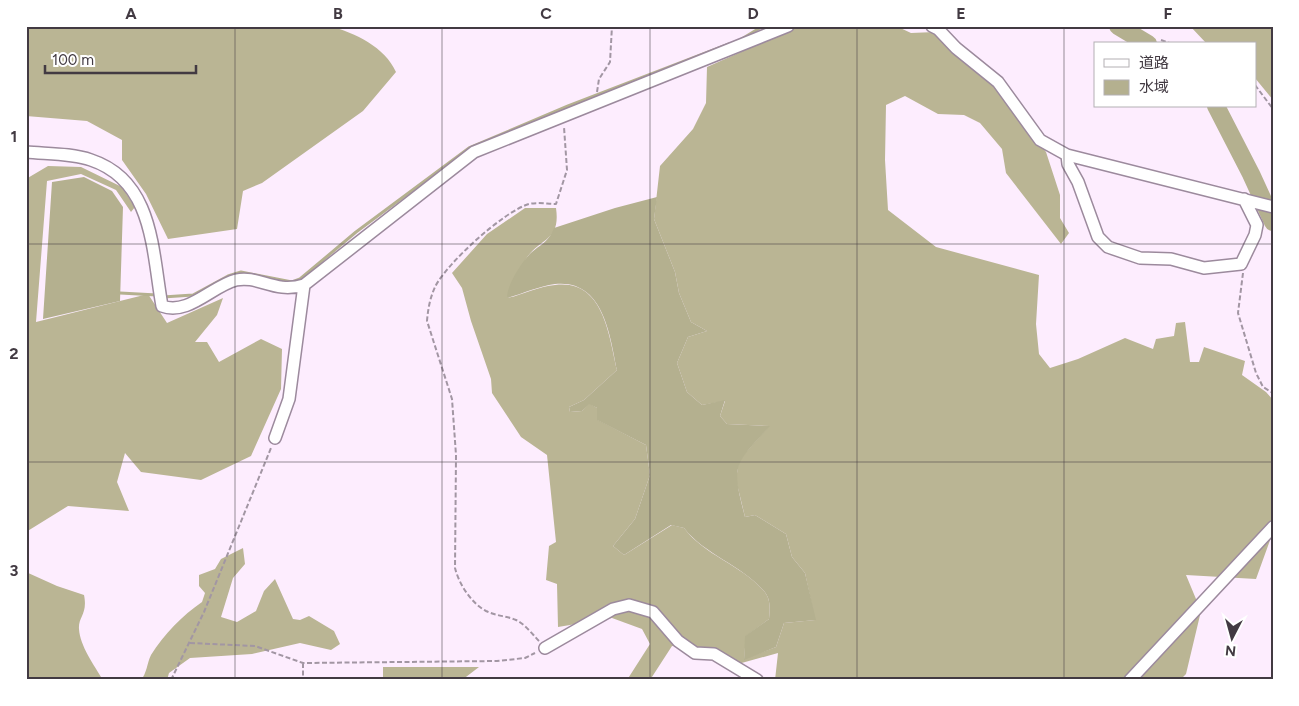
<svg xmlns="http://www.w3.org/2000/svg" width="1299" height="706" font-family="Figtree,'Noto Sans JP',sans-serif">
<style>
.forest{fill:#bab594}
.water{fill:#b4b08f}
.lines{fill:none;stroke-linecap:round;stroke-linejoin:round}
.stream{stroke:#b4b08f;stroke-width:3}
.river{stroke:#b4b08f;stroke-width:18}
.street-casing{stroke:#9c8a9d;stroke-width:14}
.path{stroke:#a296a3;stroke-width:2;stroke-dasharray:5 2.5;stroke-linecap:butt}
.street{stroke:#fff;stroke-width:11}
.grid{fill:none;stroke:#423a42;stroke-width:1;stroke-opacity:0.55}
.neatline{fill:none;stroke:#423a42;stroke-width:2}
.grid-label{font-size:16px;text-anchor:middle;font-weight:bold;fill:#423a42}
</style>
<rect width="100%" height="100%" fill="#fdedfe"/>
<!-- forest -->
<path class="forest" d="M26,26H330C355,33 385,47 396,72L363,111L262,183L243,191L237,229L168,239L146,194L122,160V140L87,121L26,116Z
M800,26H896L911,33L935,32L1001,91L1046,152L1060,195V218L1069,233L1061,244L1006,173L1002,149L980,123L964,115L938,114L905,96L886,105L885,160L888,210L936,247L1039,275L1036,324L1039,354L1050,368L1078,359L1125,338L1153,349L1156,339L1174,336L1176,323L1185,322L1190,362H1199L1204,347L1245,361L1242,375L1266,392L1273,400V532L1256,579L1186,575L1201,611L1186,674L1180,680H775L778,653L738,664L709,650L672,646L650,680H627L650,644L642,629L612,618L558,627L557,584L546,580L549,546L556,542L547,455L521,437L492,393L491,379L471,321L462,288L452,273L487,234L525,208H556C561,242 539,238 526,259C519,271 513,285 507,298C523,295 539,286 555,285C604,279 609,336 617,370L584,400L569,407L570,412L582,411L589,403L597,408L598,420L646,445L650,475L635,519L613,546L624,555L672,525L684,528C704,555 741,565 763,590C771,598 770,609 769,619L746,636L744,659L776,647L784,623L815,620L805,573L792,557L786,534L755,515L745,517L736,480L739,460L769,426L727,424L720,416L725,401L702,405L687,392L677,363L688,337L707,331L691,322L679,293L675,272L654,219L660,166L693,129L706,103L707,67Z
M1190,26H1273V100L1255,78V44H1207Z
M48,166L81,167L122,187L135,207L131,212L116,190L81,174L47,181L36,322L148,294L167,323L223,298L217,315L195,342H207L219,362L261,339L282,349L281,389L251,456L201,480L141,472L125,453L117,482L129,511L68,506L26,532V179Z
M243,548L245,564L233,578L221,617L237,622L256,611L264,591L275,579L293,619L300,620L309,616L334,631L340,644L331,650L300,643L252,654L190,658L169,673L167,680H141C147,673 147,663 151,655C164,634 183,615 202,602L205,593L199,586V575L215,569L221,559Z
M26,572L57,586L84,595C88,614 78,617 79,629C80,646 94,665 103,680H26Z
M383,667H479L462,680H383Z"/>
<!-- water -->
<path class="water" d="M84,177L112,191L123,207L120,301L43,319L52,182Z
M657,197L654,219L675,272L679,293L691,322L707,331L688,337L677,363L687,392L702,405L725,400L720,416L727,424L770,426C734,466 731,463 745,517L755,515L786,534L792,557L805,573L816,620L784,623L776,647L744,660L745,636L769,619C770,609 771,598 763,590C741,565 704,554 684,528L671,525L624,555L613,546L635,519L650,475L646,445L597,420V408L589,404L582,411L570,412L569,407L584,400L617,370C610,336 604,279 555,284C539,286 522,294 507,298C507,286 519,266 528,256C538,245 548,244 554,228L615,208Z"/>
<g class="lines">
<!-- stream -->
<path class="stream" d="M740,40L763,26
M120,293L157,295
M163,297L193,295L228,276L241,272L292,282L300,279L356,232L469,148L568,106L729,44"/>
<!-- river -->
<path class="river" d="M1118,26L1148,44
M1216,106L1251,174L1273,222"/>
<!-- street casing -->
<g class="street-casing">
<path id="street" d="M932,26L938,29L956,48L998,82L1040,140L1067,155L1273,207
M26,152C47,154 71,153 91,160C154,181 152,251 162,306C188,316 212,286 236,280C259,275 274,294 304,285L474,152L788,26
M1067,155L1068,164L1078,182L1098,237L1108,247L1140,258L1171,259L1204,268L1241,264L1255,235L1257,225L1244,199
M275,438L289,399L304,285
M545,648L613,609L629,605L653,612L678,641L695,653L714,654L757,680
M1130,680L1273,527"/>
</g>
<!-- path -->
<path class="path" d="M1161,40L1172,44
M1255,85L1273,109
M597,92L599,79L610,62L612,26
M1243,273L1238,313L1256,373L1263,387L1273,393
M539,641C532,634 526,625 516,620C507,616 496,616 486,611C471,603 459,584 455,568L456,455L452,399L427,321C428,309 430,298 435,287C446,264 504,211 529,204C538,202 547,204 556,204L567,170L564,127
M190,643L255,646L303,663L497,661L525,658L535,653
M303,663V680
M171,680L204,612L271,448"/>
<!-- street -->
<use href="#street" class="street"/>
</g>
<!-- grid -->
<path class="grid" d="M235,26V680M442,26V680M650,26V680M857,26V680M1064,26V680M26,244H1273M26,462H1273"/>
<!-- border -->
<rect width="1299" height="706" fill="none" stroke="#ffffff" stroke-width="55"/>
<!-- legend -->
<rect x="1094" y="42" width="162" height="65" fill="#ffffff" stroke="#b3b0b3"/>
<rect x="1104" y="59" width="25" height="8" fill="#ffffff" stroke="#b3b0b3"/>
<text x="1139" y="68" font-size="15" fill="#423a42">道路</text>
<rect x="1104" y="80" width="25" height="15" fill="#b4b08f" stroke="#b3b0b3"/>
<text x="1139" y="92" font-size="15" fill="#423a42">水域</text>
<!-- north arrow -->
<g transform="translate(1232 638) rotate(186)" stroke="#ffffff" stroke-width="4" paint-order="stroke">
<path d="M0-4L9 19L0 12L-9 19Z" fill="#423a42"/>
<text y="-8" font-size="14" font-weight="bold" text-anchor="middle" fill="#423a42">N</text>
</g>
<!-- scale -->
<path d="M45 65v8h151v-8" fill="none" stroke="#423a42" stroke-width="2.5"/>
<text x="52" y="65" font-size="15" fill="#423a42" stroke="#ffffff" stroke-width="4" paint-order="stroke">100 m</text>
<rect x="28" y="28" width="1244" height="650" class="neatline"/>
<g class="grid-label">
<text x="131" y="19">A</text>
<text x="338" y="19">B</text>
<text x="546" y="19">C</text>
<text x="753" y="19">D</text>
<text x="961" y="19">E</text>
<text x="1168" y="19">F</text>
<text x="14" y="142">1</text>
<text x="14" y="359">2</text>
<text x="14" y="576">3</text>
</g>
</svg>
